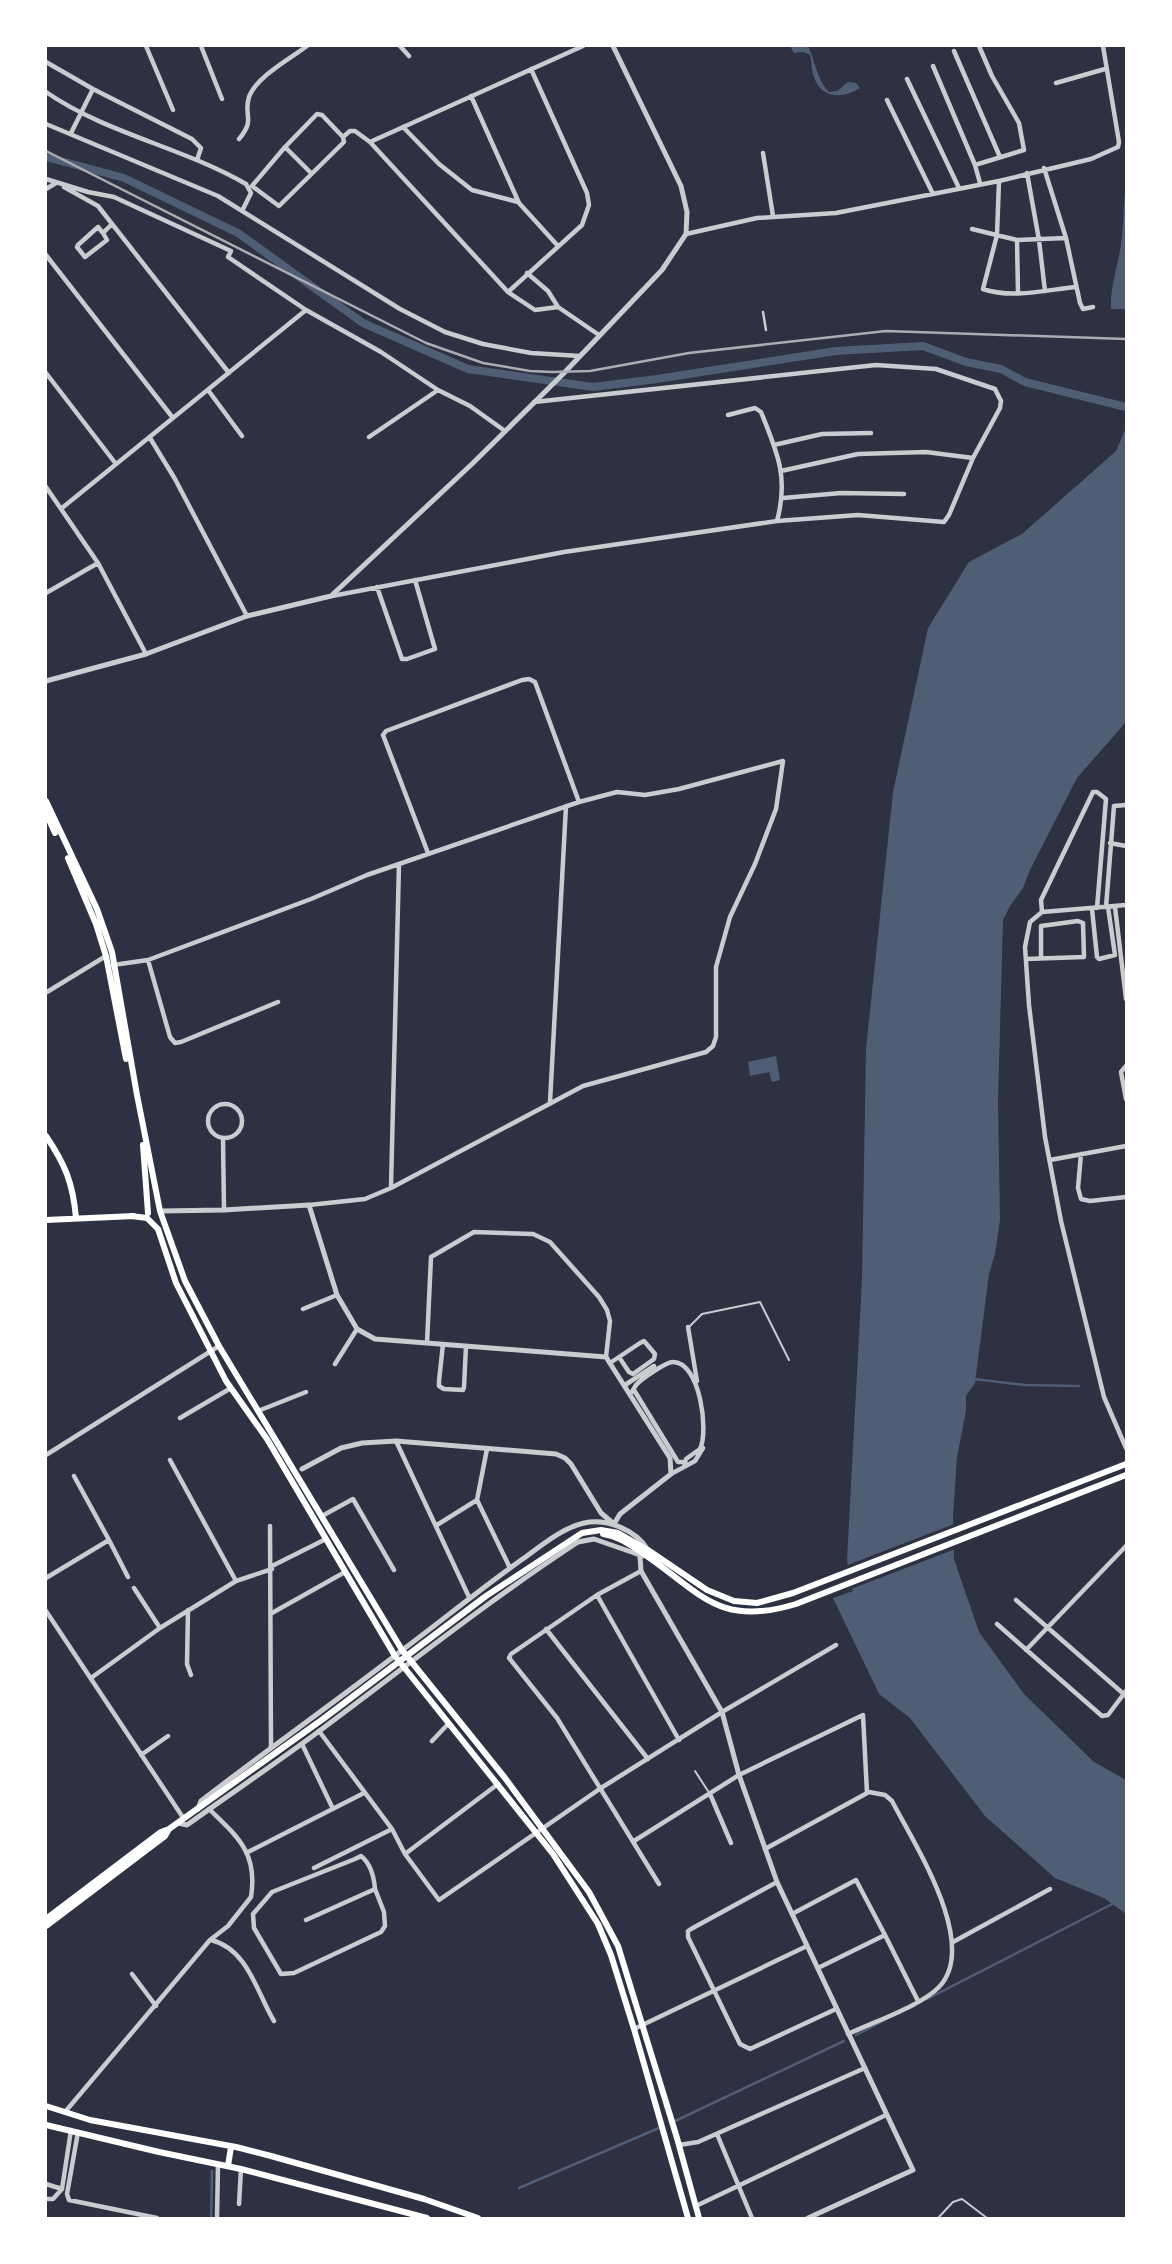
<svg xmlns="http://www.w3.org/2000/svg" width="1172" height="2264" font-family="Ubuntu,sans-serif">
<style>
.water{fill:#4f5d75}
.pier{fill:#2d3142}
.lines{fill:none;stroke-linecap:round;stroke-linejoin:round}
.stream{stroke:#4f5d75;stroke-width:2.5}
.canal{stroke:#4f5d75;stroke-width:8}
.service{stroke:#caccd0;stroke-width:2}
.pedestrian{stroke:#caccd0;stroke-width:2.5}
.minor{stroke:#caccd0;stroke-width:4.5}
.tertiary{stroke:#caccd0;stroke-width:5}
.secondary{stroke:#fff;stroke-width:6}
.primary{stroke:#fff;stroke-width:6}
.rail{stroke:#abadb3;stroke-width:2.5}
</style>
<rect width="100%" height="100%" fill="#2d3142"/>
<!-- water -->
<path class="water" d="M790,46H808C816,62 816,78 829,92L837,91L848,82L856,83L860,88C843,99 821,99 814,77C811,70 812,62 810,55L803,52L794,53Z
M1126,183V309H1111C1110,286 1118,266 1121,244C1124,224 1123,203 1126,183Z
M1126,428V722L1077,778L1030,870L1023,888L1010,906L1003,920L998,1102L1000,1220L995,1254L989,1274L975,1383L966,1396V1411L957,1457L953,1516L954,1559L979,1632L1024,1694L1094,1762L1126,1780V1914L1104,1898L1055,1878L985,1816L910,1718L879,1694L833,1598L853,1591L847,1560L862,1279L866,1049L893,792L928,628L969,562L1022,534L1116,451Z
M776,1056L780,1080L772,1082L769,1072L750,1076L748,1062Z"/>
<!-- pier -->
<path class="pier" d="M957,1523L958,1548L830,1597L849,1589L845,1566Z"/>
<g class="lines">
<!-- stream -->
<path class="stream" d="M974,1379L1025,1385L1079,1386
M927,1999L1114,1903
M856,2035L887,2019
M673,2122L844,2041
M519,2188L659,2128
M211,2218L212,2171"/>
<!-- canal -->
<path class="canal" d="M46,157L124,178L238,233L363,323L468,369L593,387L657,379L836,351L923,346L966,362L1001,369L1025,382L1126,407"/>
<!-- service -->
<path class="service" d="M689,1327L702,1314L760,1302L789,1360
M695,1771L708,1791
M938,2218L953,2202L962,2199L987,2218"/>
<!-- pedestrian -->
<path class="pedestrian" d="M763,312L766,330"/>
<!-- minor -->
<path class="minor" d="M146,46L173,110
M201,46L222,99
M400,46L409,56
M954,51L1000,157
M46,62L93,89L192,139L201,148L197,160
M933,66L975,165L980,183
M907,79L959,188
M1056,83L1105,69
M46,92C107,134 182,147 246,184L251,193L242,211
M471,96L519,203L558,246
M887,100L933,194
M46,124L218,196L400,309L445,332L483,344L531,353L580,356
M403,127L439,164L472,190L518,202
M71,133L93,89
M343,137L322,115L317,114L285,147L252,186L279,206L344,142L343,137L350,131H355L370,142L508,292L535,310L558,307L599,335
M239,139C256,119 243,116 249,97C256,77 291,58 307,46
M370,142L583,46
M285,147L311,173
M763,153L773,216
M975,165L1024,150L1019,123L992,76L979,46
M1044,168L1066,238L1080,303L1083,309L1093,307
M1027,173L1039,240L1045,291
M46,179L88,192L114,197L231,251L228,257L306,310L381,352L438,390L470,406L505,431
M999,181L997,235L983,289C1012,299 1046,290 1075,287
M64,187L98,206L229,373
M46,189L56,183
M972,229L1017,240L1066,238
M103,233L98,227L78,245L77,247L85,257L107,240L103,233L112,224
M686,234L757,218L836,213L999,181L1091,159L1118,147L1119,142L1103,46
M1017,240L1018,293
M46,255L173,418
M527,273L548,291L558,307
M508,292L582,225L589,205L587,193L531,69
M46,373L116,464
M208,390L242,436
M728,415L755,408L761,412C777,452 789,477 777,521
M369,437L438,390
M150,438L175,479L247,616
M774,445L822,434L871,433
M781,471L858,454L926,452L973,458
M46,487L98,563L146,654
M783,498L841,493L904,494
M62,508L306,310
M377,587L402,659H407L435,649L415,580
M46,593L98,563
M332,596L564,552L777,521L858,515L944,522L949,515L973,458L1000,408L1001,401L995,389L936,369L876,365L534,402
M1110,843L1126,846
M428,853L383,735L386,731L522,680L529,679L535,682L579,802
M1126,905L1042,912L1030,922L1025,947L1029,1005L1045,1137L1061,1221L1104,1397L1126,1448
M1106,907L1114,806L1126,805
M1115,907L1126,999
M1092,909L1097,957L1099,959L1115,955L1108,907
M1042,912L1041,900L1093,792H1097L1106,799L1097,908
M1026,959L1084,957L1083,923L1078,921L1041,926V958
M148,960L170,1037L175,1043L181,1042L278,1002
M113,965L148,960L311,899L367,875L579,802L617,792L645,795L679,789L783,761L776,809L755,864L730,917L716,967V1037L713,1046L706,1052L583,1086L391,1188L365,1199L309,1205
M47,992L106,956
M1126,1066L1121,1072L1126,1099
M550,1102L566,806
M208 1121a17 17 0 1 1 34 0a17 17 0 1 1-34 0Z
M223,1138L224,1210
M1081,1154L1078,1188L1081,1199L1090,1201L1126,1197
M1050,1160L1126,1146
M391,1187L399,864
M303,1309L337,1295
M688,1327L697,1381
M427,1343L431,1257L474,1232L533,1234L550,1242L599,1297L607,1310L610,1321L606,1357
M443,1344L439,1381V1386L444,1389L463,1390L464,1387L466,1346
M610,1363L640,1343L644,1341L655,1354L654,1359L633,1374L629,1372L619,1357
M335,1364L357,1329
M625,1385L654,1366
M634,1390L678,1462H683
M630,1394C633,1391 634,1388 636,1385C641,1379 666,1362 673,1362C700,1362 709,1431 700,1449L686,1459L684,1467
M258,1411L306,1392
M180,1418L231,1388
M396,1441L469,1597
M46,1455L219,1346
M170,1460L236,1581
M671,1474L695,1461L703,1448
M477,1500L487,1449
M322,1516L353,1499L394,1570
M437,1525L477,1500L510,1568
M270,1526L271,1748
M109,1540L128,1577
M272,1566L326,1539
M641,1571L597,1595L511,1654L509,1658L557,1718L659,1884
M46,1578L109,1540L74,1476
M134,1588L160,1628
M597,1595L679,1740
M1016,1600L1126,1696
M188,1610L187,1664L191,1675
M46,1611L184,1819
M272,1613L345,1572
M997,1624L1102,1716L1108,1715L1126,1691
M546,1629L648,1759
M1026,1650L1126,1546
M91,1678L160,1628L236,1581L272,1569
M319,1731L392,1829L405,1854L439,1900L601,1788L722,1712L836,1645
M432,1741L449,1723
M302,1744L333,1809
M141,1755L168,1736
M710,1794L731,1843
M634,1841L739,1775L863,1715L867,1793
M765,1849L869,1792L885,1795L892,1801C914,1844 980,1944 939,1987C921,2006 873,2022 848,2034
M248,1852L364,1793
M405,1854L498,1784
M314,1868L392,1829
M777,1882L691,1929L688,1931V1937L740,2044L750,2049L836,2009
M792,1914L856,1880L885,1935L818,1968
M306,1920L375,1889C374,1877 370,1863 361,1856L355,1859L272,1892L253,1914L254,1928L281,1974L294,1973L381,1932L385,1926L384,1912L375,1889
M885,1935L918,2001
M211,1940C248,1949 257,1993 274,2021
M953,1942L1050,1889
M132,1974L156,2006
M634,2029L807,1946
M65,2112L210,1940L228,1926L251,1897C258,1853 238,1837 209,1809
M78,2132L67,2194L69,2200L157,2218
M717,2134L752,2218
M679,2145L698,2142L865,2068
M46,2184L62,2189
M46,2199H53L62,2189L71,2130
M239,2204L241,2169
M696,2206L886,2115
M217,2218L218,2164"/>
<!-- tertiary -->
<path class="tertiary" d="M46,681L146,654L247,616L331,596L473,463L564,373L662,270L686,234L687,212L681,186L613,46
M160,1211L224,1210L309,1205L337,1295L357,1329L375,1339L606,1357L670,1458L671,1474L620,1514L614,1524L601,1513L571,1464L565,1458L556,1454L396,1441L362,1443L341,1448L302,1469
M640,1557L641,1571L722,1712L739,1775L777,1882L913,2170L808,2218
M198,1809L201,1801C268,1749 338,1700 405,1648C445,1618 483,1587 524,1558C542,1545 562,1528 584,1523C607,1518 636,1530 648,1550
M178,1823L187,1825C230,1794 275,1764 318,1732C404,1668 488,1601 578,1542L594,1539L643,1556"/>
<!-- secondary -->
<path class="secondary" d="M46,801L97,909L112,952L137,1095L160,1211L185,1281L219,1346L402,1650L505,1778L589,1892L618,1946L677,2138L699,2218
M46,813L55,833
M68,858L96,924L106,956L126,1059
M46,1136C65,1164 73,1183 76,1218
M143,1145L148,1213
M131,1216L147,1218L158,1229L176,1283L226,1381L267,1439L395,1656L553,1854L598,1924L611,1955L634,2029L688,2218
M46,1220L134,1216
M603,1534C618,1536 629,1544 641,1552C701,1592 717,1628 796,1604L1126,1475
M46,1919L161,1832L169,1829L323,1719L486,1596L582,1533L601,1530L618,1533L648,1550L707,1590L734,1601L757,1603L793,1593L1126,1464
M46,1926L165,1836L169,1829"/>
<!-- primary -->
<path class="primary" d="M46,2106L90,2120L236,2147L271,2156L424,2199L478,2218
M46,2125L159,2152L241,2169L427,2218
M228,2166L231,2147"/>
<!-- rail -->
<path class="rail" d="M46,151L426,343L483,363L530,371L552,372L590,371L689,353L886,331L1126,339"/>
</g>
<!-- border -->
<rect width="1172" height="2264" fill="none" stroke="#ffffff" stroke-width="94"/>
</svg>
